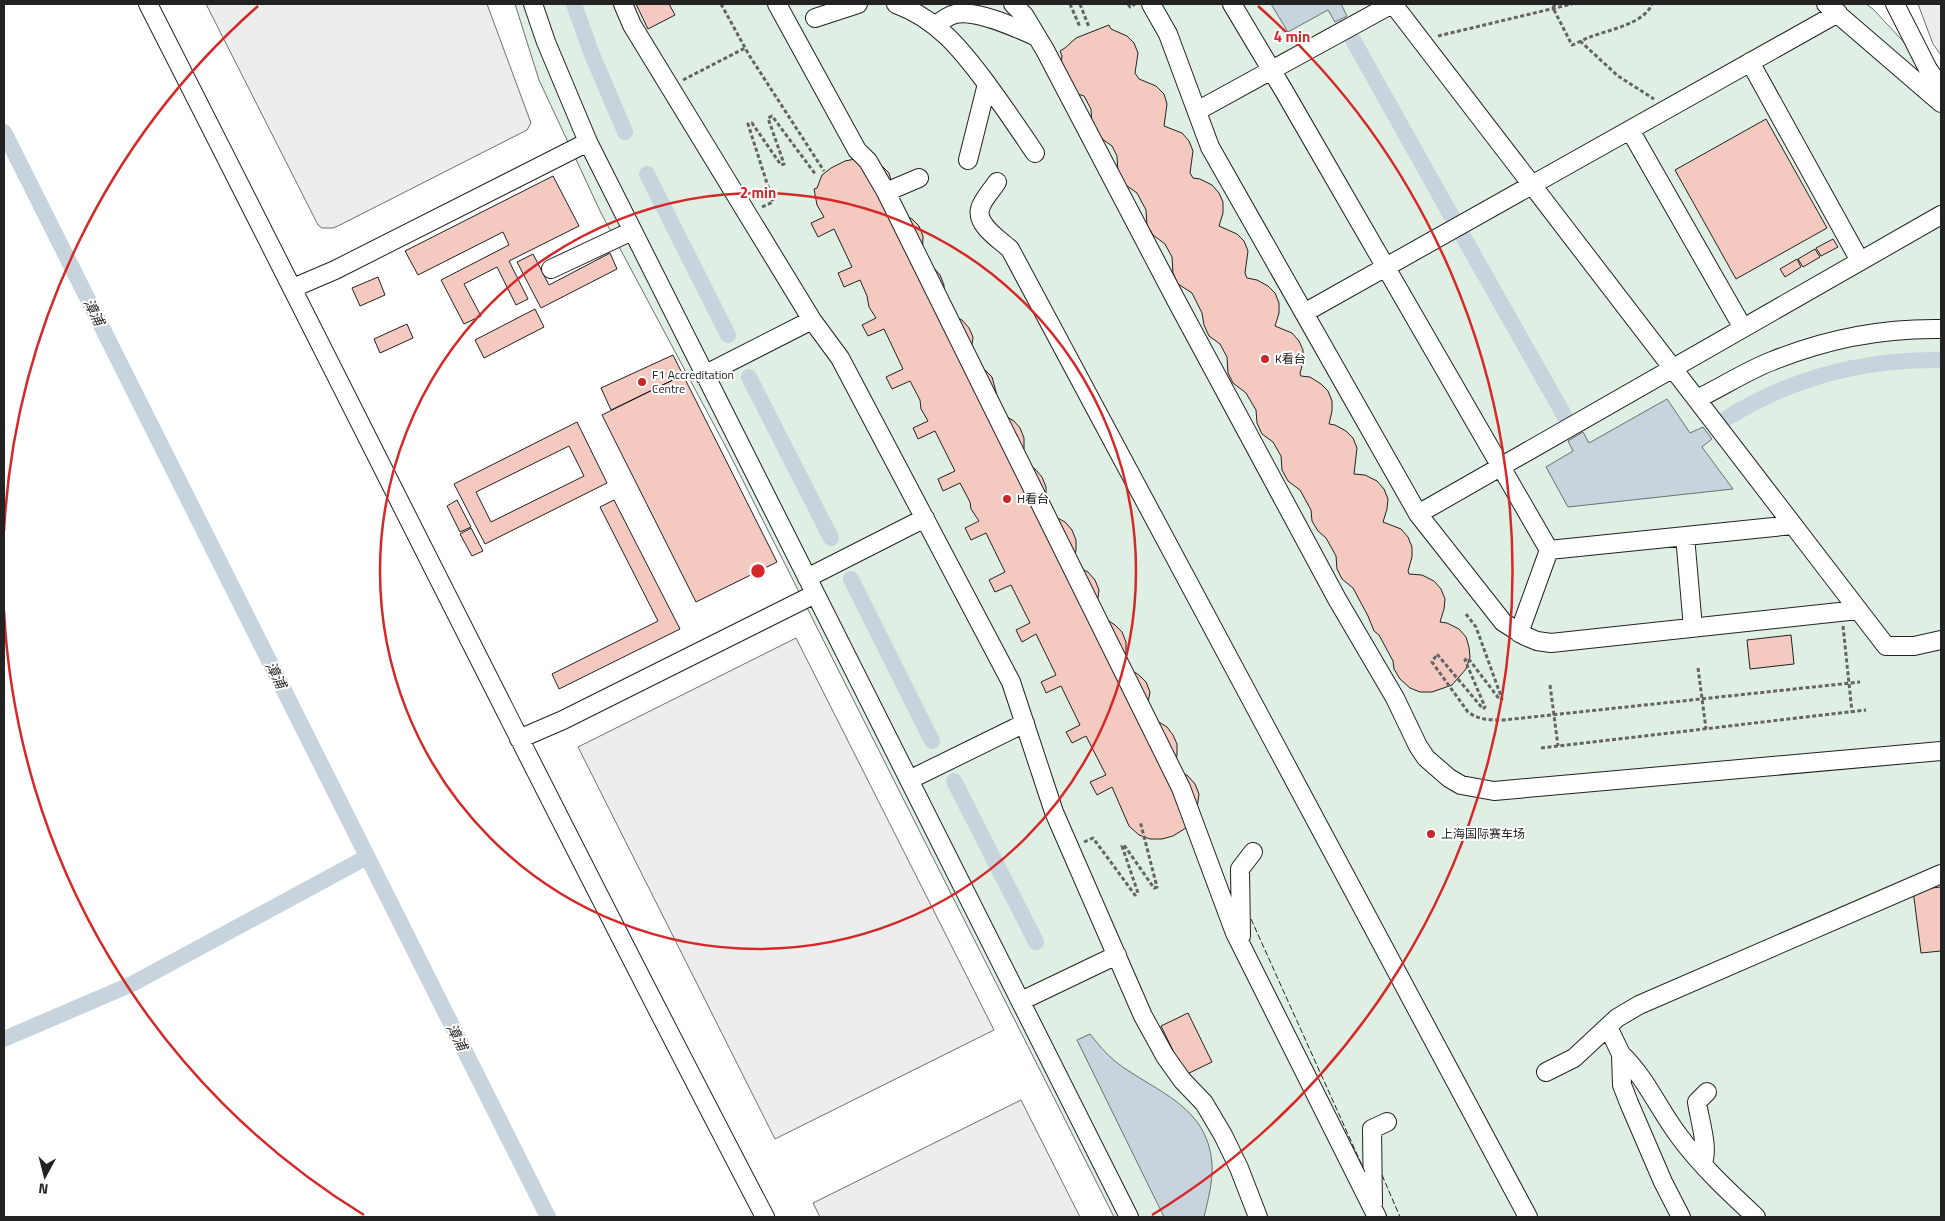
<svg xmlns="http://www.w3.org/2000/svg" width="1945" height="1221" font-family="'Titillium Web','Noto Sans SC',sans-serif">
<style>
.green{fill:#e0efe3;stroke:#6f6f6f}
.parking{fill:#ededed;stroke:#6f6f6f}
.water{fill:#c7d3dd;stroke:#6f6f6f}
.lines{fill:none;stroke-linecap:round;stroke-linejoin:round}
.canal{stroke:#c7d3dd;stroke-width:16}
.building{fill:#f3c9c0;stroke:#222;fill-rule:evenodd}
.minor-casing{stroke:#222;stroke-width:20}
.path{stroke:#646464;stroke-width:3;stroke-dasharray:4 2.5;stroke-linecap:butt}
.minor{stroke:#fff;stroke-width:18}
.fence{stroke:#222;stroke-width:1;stroke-dasharray:6 2.5;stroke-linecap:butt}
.ring{fill:none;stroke:#d62828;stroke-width:2.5}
.poi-dot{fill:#c62828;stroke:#fff;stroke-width:2}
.labels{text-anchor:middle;stroke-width:4;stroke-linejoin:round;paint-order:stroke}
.poi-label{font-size:12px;fill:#222;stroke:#fff;text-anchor:start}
.water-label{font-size:14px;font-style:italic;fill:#222;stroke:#fff}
.centre{fill:#d62828;stroke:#fff;stroke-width:2.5}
.ring-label{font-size:15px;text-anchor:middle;font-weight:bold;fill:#d62828;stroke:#fff;stroke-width:4;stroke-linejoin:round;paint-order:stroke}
</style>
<rect width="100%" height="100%" fill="#fff"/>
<!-- green -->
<path class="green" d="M515,4H1866L1873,9L1941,82V1217H1114L728,451L601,213L539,80Z"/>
<!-- parking -->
<path class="parking" d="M206,4H487L531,123L527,130L338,226L333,228H322L318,225Z
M1918,4H1941V55L1933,44Z
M796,638L994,1030L775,1139L578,747Z
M1021,1100L1080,1217H820L813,1203Z"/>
<!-- water -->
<path class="water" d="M1271,4H1341L1347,16L1335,22L1328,10L1288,32Z
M1667,399L1690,433L1703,427L1712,439L1702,447L1733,489L1568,507L1546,467L1573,451L1568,441L1583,432L1589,443Z
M1090,1034C1098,1044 1106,1054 1116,1062C1155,1092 1208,1105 1212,1164C1213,1182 1208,1200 1204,1217H1164L1077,1040Z"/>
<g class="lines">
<!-- canal -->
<path class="canal" d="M574,4L591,52L625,132
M1353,40L1452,217
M4,132L548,1217
M647,174L728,335
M1464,238L1564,415
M749,377L831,538
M1727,418C1793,377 1865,359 1941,360
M851,579L932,741
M954,781L1036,942
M4,1039L132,984L367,857"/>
</g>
<!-- building -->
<path class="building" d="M636,4H669L675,15L648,29Z
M1109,25L1111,29L1127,36L1134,43L1138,53L1135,73L1139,79L1156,86L1164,94L1167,104L1164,126L1182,133L1189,141L1193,151L1190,173L1193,178L1200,179L1212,185L1219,193L1223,202V213L1219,226L1237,234L1244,241L1248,251L1245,273L1247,278L1257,280L1268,286L1275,293L1279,303V313L1275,326L1292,333L1299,341L1303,350V361L1300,374L1301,376L1310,377L1321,384L1328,391L1332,401V411L1329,424L1335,425L1346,431L1353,438L1357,448L1354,474L1365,475L1377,481L1384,489L1388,499L1387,509L1383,522L1401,529L1408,537L1412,547V557L1408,571L1409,574L1422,575L1434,581L1441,589L1445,599L1444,609L1440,622L1447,623L1459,629L1466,637L1469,647L1470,657L1466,669L1452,685L1432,692H1420L1410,688L1400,679L1394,669L1393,661L1379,635L1374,631L1368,616L1353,588L1342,579L1337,569L1336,556L1326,538L1318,531L1312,521L1311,510L1300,490L1288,481L1282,470L1281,456L1273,442L1262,434L1257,423L1256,410L1246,393L1233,383L1228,373L1227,357L1220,344L1209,336L1204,325L1202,313L1192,293L1178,284L1173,273L1172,257L1165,244L1153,235L1147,225L1146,210L1137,193L1123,183L1118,173L1117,156L1112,146L1098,136L1092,126L1091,109L1084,96L1078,94L1061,64L1062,56L1060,51L1065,48L1076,38Z
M1766,119L1827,228L1736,279L1675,170Z
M860,158L870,160L882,166L889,173L900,213L912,219L919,226L923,236L922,261L933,267L940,275L944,285V295L951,314L962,320L969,328L973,337L970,360L985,370L992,377L1002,414L1014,421L1020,428L1024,438V448L1021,460L1035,469L1042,477L1046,487V497L1054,516L1065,522L1072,530L1076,540V550L1073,562L1076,566L1088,572L1095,580L1099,590L1096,612L1115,625L1122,632L1126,642V652L1122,664L1139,675L1146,682L1150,692L1146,714L1167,727L1173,735L1177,744V755L1174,767L1188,776L1195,784L1199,794L1196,816L1189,826L1173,836L1162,839H1150L1139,835L1129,826L1112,787L1097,795L1090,782L1106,775L1086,736L1072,743L1066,732L1080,725L1061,686L1046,693L1044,688L1041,682L1056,675L1036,634L1022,642L1016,630L1030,623L1011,585L995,592L989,580L1005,572L986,533L971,540L965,528L979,521L971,509L970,502L960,483L943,491L938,479L955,471L935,431L918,439L913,428L928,421L921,409L920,400L910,381L892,389L886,377L903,369L884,329L868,336L862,325L876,318L869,307L867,296L860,280L844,287L838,273L852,267L834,229L818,237L811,223L824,217L817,205L814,189L817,188L822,175L831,168L845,161Z
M553,176L579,226L509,261L528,299L516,305L497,267L464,284L481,316L464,324L441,280L509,245L503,232L418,275L405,251Z
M1833,239L1838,247L1821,256L1816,248Z
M1815,249L1820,257L1803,267L1798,259Z
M610,253L617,269L541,308L517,262L533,254L549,285Z
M1797,259L1801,267L1785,277L1780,269Z
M378,277L385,295L360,306L352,288Z
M535,309L544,327L484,358L475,340Z
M407,324L413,338L380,353L374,339Z
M673,355L683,375L611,410L601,388Z
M683,375L777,562L696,602L602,415Z
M577,422L607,483L485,544L454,484ZM569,446L584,476L491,522L476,492Z
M457,500L471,527L460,532L447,506Z
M614,500L680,629L559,689L552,674L658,621L600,507Z
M471,528L483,551L472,556L460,534Z
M1791,635L1794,664L1750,669L1747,640Z
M1941,887V951L1921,953L1913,890Z
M1188,1013L1212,1062L1185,1075L1161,1026Z"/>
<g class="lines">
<!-- minor casing -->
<g class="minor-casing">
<path id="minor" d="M148,4C354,408 555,815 765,1217
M533,4L546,42L588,142L1129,1217
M623,4L632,25L812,320L840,358L1011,682L1054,812L1143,1016L1165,1056L1182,1080L1204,1103L1223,1135L1239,1168L1258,1217
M777,4L857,150L868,161L886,192L1181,788L1235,933L1377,1217
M896,4C937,19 961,49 987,84C1003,106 1019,129 1035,153
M1013,4L1024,15L1045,50L1176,300L1337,599L1395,698L1418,746L1426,758L1449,778L1461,785L1494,791L1941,751
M1151,4L1168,34L1210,147L1418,514L1503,622L1525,636L1537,641L1551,643L1858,610
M1232,4L1284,91L1549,550L1793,525
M1393,4L1886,646H1914L1941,640
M1826,4L1941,103
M1895,4L1928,69L1941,88
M815,18L858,4
M935,26C941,21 947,16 955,14C976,9 1017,28 1037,37
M1750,62L1860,261
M1197,111L1392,4
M1630,130L1743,328
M968,160L987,84
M997,182C992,190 982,200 980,209C976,225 1000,240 1010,249L1528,1217
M886,192L919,178
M551,269L632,231
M293,288L335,270L588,142
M1304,313L1838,13
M704,375L812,320
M1697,399C1722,387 1746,371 1772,361C1826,339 1883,328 1941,329
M1418,514L1941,215
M1685,536L1693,628
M807,578L925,518
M1519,633L1549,550
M519,739L563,720L815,594
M909,780L1025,723
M1241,936L1240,869L1253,852
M1021,1001L1117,955
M1608,1027L1621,1054L1622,1085L1629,1103L1663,1182L1681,1217
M1621,1054C1646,1078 1658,1108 1679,1136C1701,1166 1729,1192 1756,1217
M1546,1072L1574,1058L1617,1018L1639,1005L1941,874
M1702,1164C1710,1151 1699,1118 1697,1102L1707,1092
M1373,1204L1372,1129L1387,1122"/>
</g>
<!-- path -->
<path class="path" d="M721,4L749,55L824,171
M1070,4L1080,27
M1080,4L1089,27
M1128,4L1130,7L1135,4
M1555,4L1553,8L1572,45C1578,43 1584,39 1590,37C1608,30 1644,24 1652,4
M1438,36L1572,4
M1580,41L1618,76L1654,99
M683,80L745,48
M762,207L773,202L748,124L752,123L781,165L784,164L768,118L772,116L816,175
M1466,614L1476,627L1502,699L1500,700L1468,658L1465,660L1485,707L1483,709L1437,654L1432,662L1468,712C1479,720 1490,720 1504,720L1860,682
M1843,626L1852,712
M1698,668L1706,729
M1550,685L1558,746
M1541,748L1866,710
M1084,842L1093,838L1135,895L1138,893L1122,846L1124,845L1154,888L1157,887L1140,821"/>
<!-- minor -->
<use href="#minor" class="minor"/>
<!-- fence -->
<path class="fence" d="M1251,919L1365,1172
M1382,1175L1400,1217"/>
</g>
<!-- distance rings -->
<g class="ring">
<circle cx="758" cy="571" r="378"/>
<path d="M364 1215A755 755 0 0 1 4 611M4 531A755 755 0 0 1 258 6M1258 6A755 755 0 0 1 1152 1215"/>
</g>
<!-- markers -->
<g class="poi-dot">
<circle cx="1265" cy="359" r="5"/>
<circle cx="642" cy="382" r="5"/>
<circle cx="1007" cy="499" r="5"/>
<circle cx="1431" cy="834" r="5"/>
</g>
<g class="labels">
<!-- poi labels -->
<g class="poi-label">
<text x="1275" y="363">K看台</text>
<text x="652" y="379">F1 Accreditation<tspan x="652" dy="14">Centre</tspan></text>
<text x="1017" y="503">H看台</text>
<text x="1441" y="838">上海国际赛车场</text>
</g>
<!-- water labels -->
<g class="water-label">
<text transform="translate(94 312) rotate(63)" y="5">漳浦</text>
<text transform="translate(276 675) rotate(63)" y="5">漳浦</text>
<text transform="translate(457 1037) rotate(63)" y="5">漳浦</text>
</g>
</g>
<circle cx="758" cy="571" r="8" class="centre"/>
<g class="ring-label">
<text x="1292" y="42">4 min</text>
<text x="758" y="198">2 min</text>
</g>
<!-- border -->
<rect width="1945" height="1221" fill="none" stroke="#222222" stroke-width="10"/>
<!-- north arrow -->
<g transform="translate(45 1176) rotate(187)" stroke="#ffffff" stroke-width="4" paint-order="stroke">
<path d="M0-4L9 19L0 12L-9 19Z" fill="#222222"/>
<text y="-8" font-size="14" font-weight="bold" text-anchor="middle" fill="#222222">N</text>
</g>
</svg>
